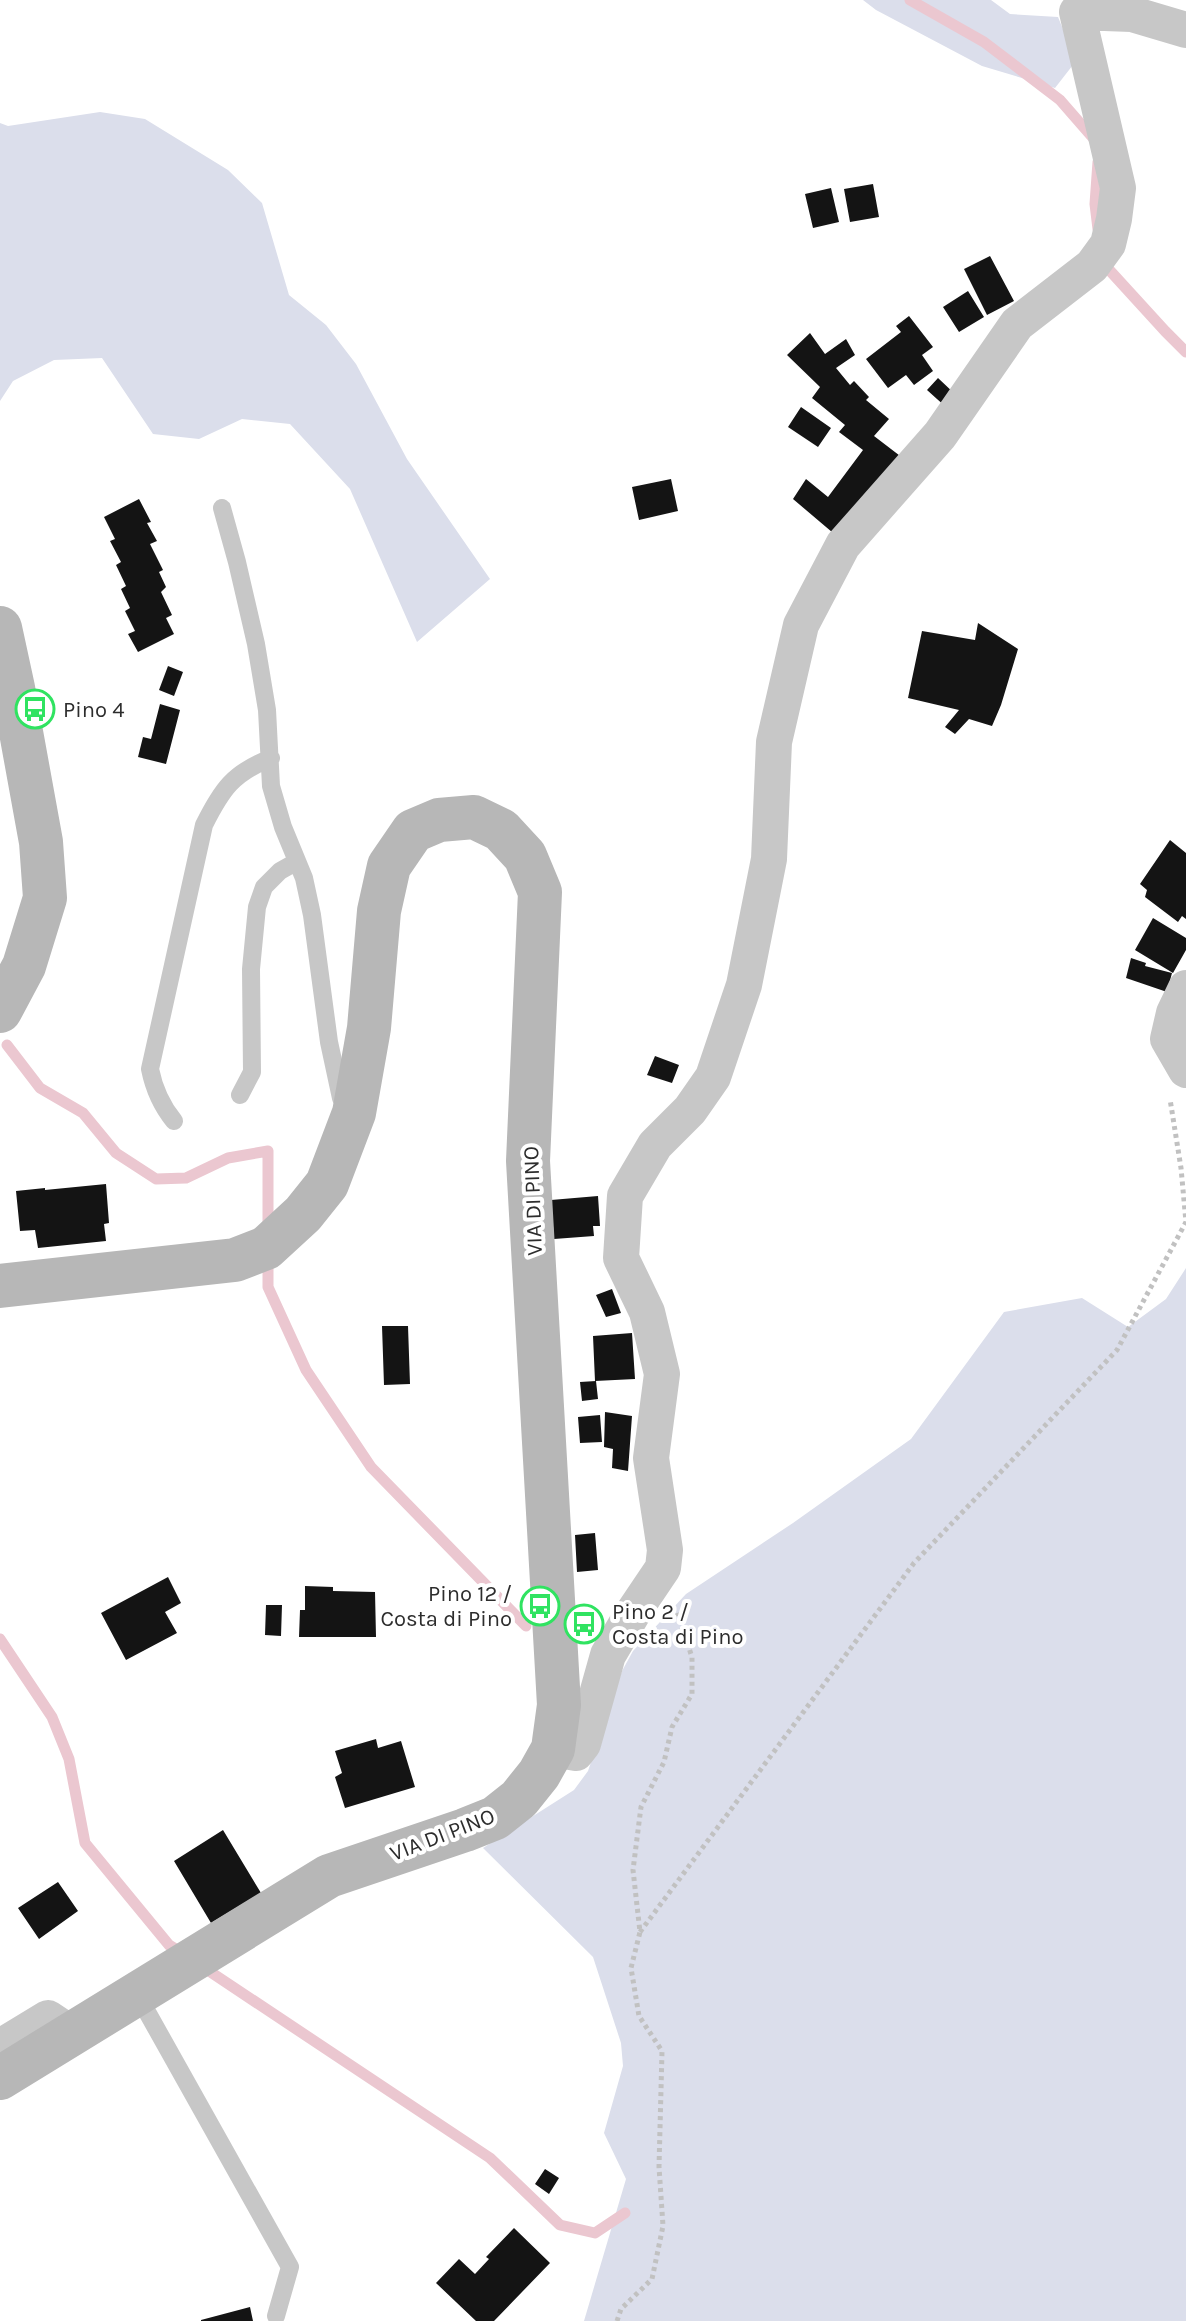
<svg xmlns="http://www.w3.org/2000/svg" width="1186" height="2321" font-family="Karla,sans-serif">
<style>
.green{fill:#dbdeeb}
.lines{fill:none;stroke-linecap:round;stroke-linejoin:round}
.stream{stroke:#ebc7d0;stroke-width:11}
.building{fill:#141414}
.path{stroke:#c1c1c1;stroke-width:5;stroke-dasharray:4 4;stroke-linecap:butt}
.lane{stroke:#c7c7c7;stroke-width:18}
.street{stroke:#c7c7c7;stroke-width:36}
.secondary{stroke:#b7b7b7;stroke-width:44}
.labels{text-anchor:middle;stroke-width:8;stroke-linejoin:round;paint-order:stroke}
.poi-label{font-size:22px;fill:#2d2d2d;stroke:#fff;text-anchor:start}
.street-label{font-size:22px;fill:#2d2d2d;stroke:#fff}
</style>
<rect width="100%" height="100%" fill="#fff"/>
<!-- green -->
<path class="green" d="M863,0H991L1010,14L1058,17L1076,61L1055,88L982,66L876,10Z
M100,112L145,119L228,170L262,203L289,295L326,325L356,364L407,459L490,579L417,642L350,489L290,424L242,419L199,439L153,434L102,358L54,360L13,381L0,401V123L8,126Z
M1186,1268V2321H584L626,2179L604,2133L623,2066L621,2043L593,1957L483,1848L574,1790L588,1771L622,1671L633,1651L686,1594L793,1523L911,1439L1004,1312L1082,1298L1128,1327L1166,1299Z"/>
<g class="lines">
<!-- stream -->
<path class="stream" d="M910,0L984,42L1060,100L1094,139
M1098,162L1095,204L1098,229
M1102,262L1165,331L1186,352
M7,1045L40,1088L83,1113L116,1153L156,1179L186,1178L228,1158L268,1151V1230
M268,1259V1287L306,1370L371,1467L526,1626
M0,1639L52,1717L69,1759L85,1843L169,1945L182,1953
M200,1965L490,2158L560,2225L595,2233L625,2213"/>
</g>
<!-- building -->
<path class="building" d="M873,184L879,217L850,222L844,189Z
M831,188L839,222L813,228L805,194Z
M990,256L1014,301L987,315L964,269Z
M968,291L984,317L959,332L943,307Z
M909,316L933,347L922,355L933,371L914,385L906,375L888,388L866,359L901,332L896,326Z
M810,333L825,354L846,339L855,355L836,368L850,385L854,381L869,397L866,400L889,419L874,436L908,462L839,538L793,499L806,479L828,497L863,450L839,432L845,425L812,398L820,387L787,355Z
M938,378L956,395L947,408L927,390Z
M801,407L831,428L818,447L788,427Z
M671,479L678,511L639,520L632,487Z
M139,499L151,522L147,523L157,541L150,544L163,570L159,572L166,587L161,592L172,615L166,618L174,634L138,652L128,634L135,631L125,611L130,608L121,589L126,586L116,565L121,562L110,541L115,539L104,517Z
M978,623L1018,649L1001,705L992,726L969,719L955,734L945,727L959,710L908,698L922,631L975,640Z
M168,666L183,672L174,696L159,690Z
M160,704L180,710L166,764L138,757L143,737L151,739Z
M1170,840L1186,853V919L1182,916L1178,922L1145,897L1147,890L1140,884Z
M1153,918L1186,938V950L1173,973L1135,950Z
M1131,958L1146,963L1145,966L1172,973L1167,992L1126,978Z
M655,1056L679,1065L672,1083L647,1075Z
M106,1184L109,1223L104,1224L106,1241L38,1248L35,1230L20,1231L16,1191L45,1188V1190Z
M598,1196L600,1226H593L594,1236L554,1239L551,1200Z
M612,1289L621,1313L606,1317L596,1295Z
M382,1326H408L410,1384L384,1385Z
M632,1333L635,1379L595,1381L593,1336Z
M596,1381L598,1399L582,1401L580,1382Z
M605,1412L632,1416L628,1471L612,1468L613,1449L604,1447Z
M600,1415L602,1442L580,1443L578,1417Z
M595,1533L598,1570L577,1572L575,1535Z
M168,1577L181,1603L165,1612L177,1633L126,1660L101,1613Z
M305,1586L333,1587V1591L375,1592L376,1637H299L300,1610H305Z
M266,1605H282L281,1636L265,1635Z
M376,1739L378,1748L401,1741L415,1787L345,1808L335,1777L342,1773L335,1751Z
M223,1830L261,1893L211,1923L174,1861Z
M58,1882L78,1911L39,1939L18,1908Z
M545,2169L559,2178L549,2194L535,2184Z
M514,2228L550,2263L494,2321H476L436,2283L459,2259L475,2274L489,2259L486,2257Z
M250,2307L253,2321H201V2320Z"/>
<g class="lines">
<!-- path -->
<path class="path" d="M640,1932L914,1563L1117,1350L1186,1222L1181,1168L1170,1099
M617,2321L621,2309L652,2279L663,2226L659,2167L662,2051L639,2016L631,1968L640,1932L633,1870L641,1807L664,1762L672,1727L692,1694V1657L677,1613"/>
<!-- lane -->
<path class="lane" d="M222,508L237,562L256,644L267,710L271,786L283,827L304,878L312,915L329,1042L341,1098L344,1102
M240,1095L252,1072L251,969L257,907L264,887L280,871L296,862
M174,1121C161,1105 154,1089 150,1069L204,825C222,789 233,773 271,758
M137,1994L290,2267L276,2316"/>
<!-- street -->
<path class="street" d="M1186,988L1174,1013L1168,1039L1186,1070
M553,1749L576,1753L583,1744L608,1655L634,1611L663,1568L665,1550L651,1458L662,1374L647,1312L621,1258L625,1196L655,1145L690,1110L713,1077L744,985L769,859L774,742L801,625L843,545L940,435L1017,324L1092,266L1108,244L1114,219L1118,188L1077,12L1132,14L1186,30
M0,2047L48,2018L72,2034"/>
<!-- secondary -->
<path class="secondary" d="M0,628L13,688L41,842L45,898L24,966L0,1011
M0,1286L235,1260L266,1248L303,1214L327,1184L354,1113L369,1028L379,911L389,866L413,831L439,820L474,817L501,830L525,856L540,892L528,1161L559,1705L553,1749L539,1774L519,1799L495,1818L465,1830L329,1876L0,2078"/>
</g>
<!-- icons -->
<defs>
<g id="bus-ring" transform="scale(2)"><circle r="9.5" fill="#fff" stroke="#30e361" stroke-width="1.5"/><path d="M-5-6H5V4H4V6H2V4H-2V6H-4V4H-5ZM-3.5-4V0h7V-4ZM-3.5 1.2v1.5H-2V1.2ZM2 1.2v1.5H3.5V1.2Z" fill="#30e361"/></g>
</defs>
<g fill-rule="evenodd">
<use href="#bus-ring" x="35" y="709"/>
<use href="#bus-ring" x="540" y="1606"/>
<use href="#bus-ring" x="584" y="1624"/>
</g>
<g class="labels">
<!-- poi labels -->
<g class="poi-label">
<text x="63" y="717">Pino 4</text>
<text x="512" y="1601" text-anchor="end">Pino 12 /<tspan x="512" dy="25">Costa di Pino</tspan></text>
<text x="612" y="1619">Pino 2 /<tspan x="612" dy="25">Costa di Pino</tspan></text>
</g>
<!-- street labels -->
<g class="street-label">
<text transform="translate(532 1201) rotate(-92)" y="8">VIA DI PINO</text>
<text transform="translate(442 1834) rotate(-21)" y="8">VIA DI PINO</text>
</g>
</g>
</svg>
